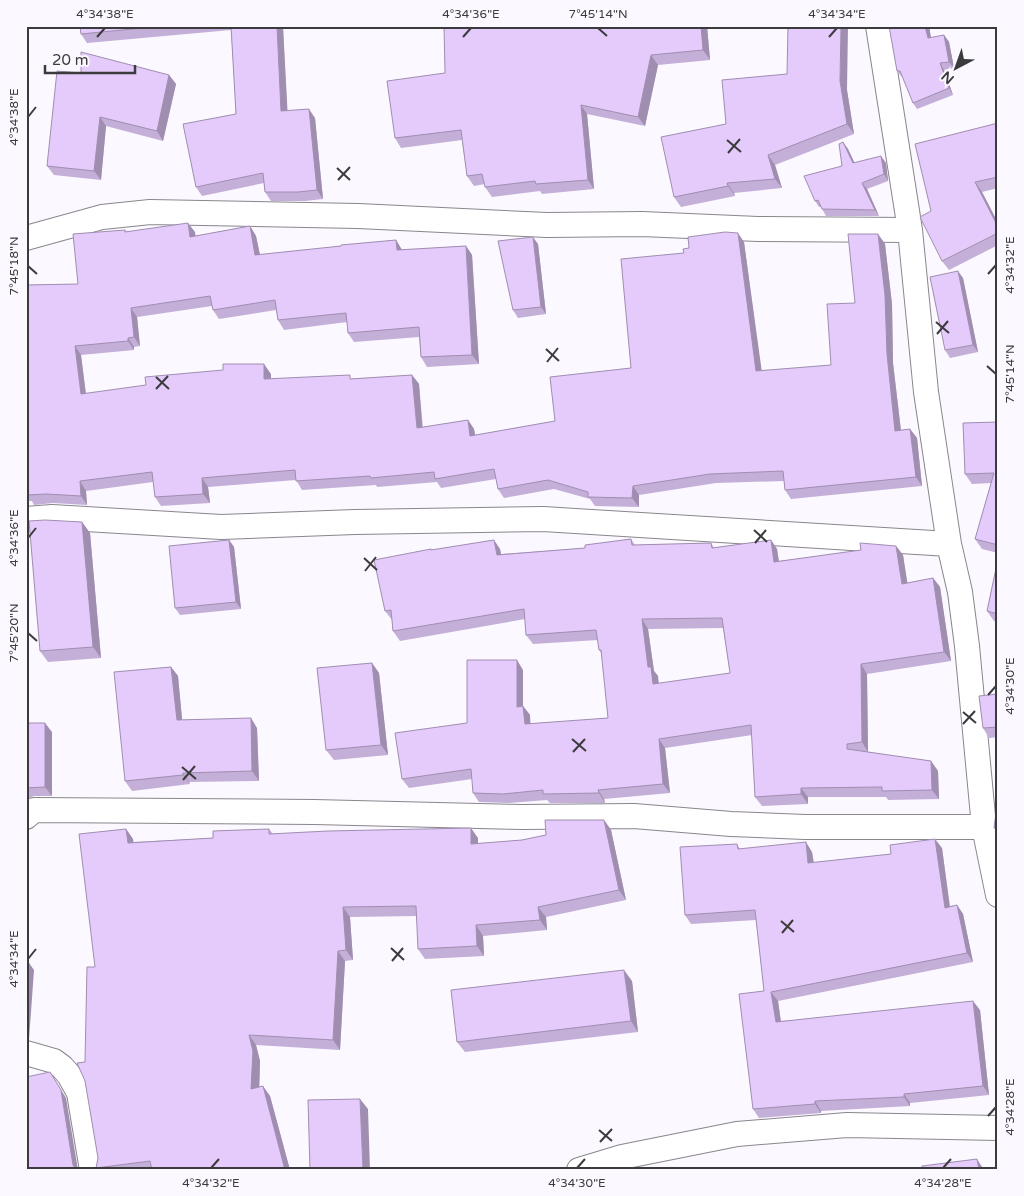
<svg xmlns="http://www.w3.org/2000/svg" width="1024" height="1196" font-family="'Varela Round',sans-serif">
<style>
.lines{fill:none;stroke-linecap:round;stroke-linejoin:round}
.street-casing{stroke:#89868c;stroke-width:26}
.street{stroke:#fff;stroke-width:24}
.wall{fill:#c4afd8;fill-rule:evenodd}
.shaded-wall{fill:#a08eb0}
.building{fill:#e4cbfb;stroke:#a08eb0;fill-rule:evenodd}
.ticks{fill:none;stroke:#3b3a3d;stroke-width:2}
.neatline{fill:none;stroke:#3b3a3d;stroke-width:2}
.ticks-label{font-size:12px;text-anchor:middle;fill:#3b3a3d}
</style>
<rect width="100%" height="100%" fill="#fbf8ff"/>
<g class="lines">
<!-- street casing -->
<g class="street-casing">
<path id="street" d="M878,26L910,230L926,392L949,544L960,592L967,646L984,827L998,895
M26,238L102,217L150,212L358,216L547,225L642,224L758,229L910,230
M26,519L52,517L221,527L355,522L543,519L949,544
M26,817L34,810L314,812L523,817L634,816L731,824L805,827H984
M26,1053L54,1061L62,1067L69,1075L79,1093L92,1170
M579,1170L622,1157L737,1134L847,1125L998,1128"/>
</g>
<!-- street -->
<use href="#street" class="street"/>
</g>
<!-- wall -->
<path class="wall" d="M80,26H292L283,27L287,111L315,118L323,199L305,201H271L265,192L264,183L202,196L196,187L236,114L231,30L87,43L81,34Z
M707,26L710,60L658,65L645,126L587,114L594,189L542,194L540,191L492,197L485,187V184L474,186L467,176L462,140L401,148L395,138L445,73Z
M889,26H929L931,38L944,35L949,42L954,68L944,70L953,95L917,109L913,103L903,77H902L897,71Z
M81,73L169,75L176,84L163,141L106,126L101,180L54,175L47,166Z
M787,74L847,90L854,134L775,165L782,188L734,193L735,196L681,207L674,197L726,124Z
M998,123V188L982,192L998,223V245L949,270L942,261L931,211Z
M843,142L848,149L854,163H886L888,181L867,189L879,216H826L821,207H819L815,201L842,166Z
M250,226L256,236L260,255L396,240L402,250L466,246L472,255L479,364L427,367L421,357L419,337L354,342L348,333L347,322L284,330L278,320L276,310L219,319L213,310L212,306L137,317L140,346L134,347V350L81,355L86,394L271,374V379H353L412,375L419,384L423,428L468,420L474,429L475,435L555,421L631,368L684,253L744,242L761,371L831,365L855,303L878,234L885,244L892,304L893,363L901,430L910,429L917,438L922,486L791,499L785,490L784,481L716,483L639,495V507L595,506L590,499L554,489L504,498L498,489L496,479L441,488L437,482L377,487L376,485L302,490L296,480L208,487L210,503L161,506L155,497L153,482L86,491L87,505L53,503L34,505L32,501H26V285L78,284L125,230L127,232H195V236Z
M538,244L546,314L518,318L513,310Z
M963,278L978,352L950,358L945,350Z
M998,422V553L982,549L975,539L991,483L972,484L965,474Z
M82,522L90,533L101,658L48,662L40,651Z
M631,539L635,545L711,543L714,548L771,540L777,549L779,561L896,546L903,555L907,583L933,578L940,587L951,661L867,674L868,752H866L931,761L938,771L939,799L888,800L886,797H808V804L762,806L755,797L752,735L665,748L670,793L604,799L605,803H550L547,800L509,803L479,802L473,793L472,779L409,788L402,779L467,723L523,670V706L530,715V724L608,718L602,654L599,650L598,640L533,644L526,635L525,619L400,641L393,631L392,620L385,611L431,549L432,550L500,549L501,554L585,548ZM723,628L730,673L658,684V676L654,671L648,629Z
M229,540L234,547L241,609L180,615L175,608Z
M998,559V622L994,621L987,611Z
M372,663L379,673L388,755L334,760L326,750Z
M171,667L178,676L182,720L257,728L259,781L189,782L190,784L132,791L125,781Z
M998,694V737L989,738L983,728Z
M26,723L52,732V796H34L26,800Z
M998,797V834L994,828Z
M604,820L611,830L626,900L546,917L547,930L483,936L484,956L425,959L418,949L417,916L350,917L353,960L345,961L340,1050L256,1045L260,1061L259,1087L270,1096L290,1170H97L96,1168L98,1158L85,1062L95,967L126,829L133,839V842L213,838L269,829L273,834L478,838V844L522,840L546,835Z
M737,844L740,849L812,852L814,863L942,848L950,906L957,905L963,914L973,962L778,1001L781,1021L980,1010L989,1095L910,1103V1106L821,1111V1113L759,1118L753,1109L764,991L756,920L691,924L685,915Z
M632,981L638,1032L465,1052L457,1042Z"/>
<!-- shaded-wall -->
<path class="shaded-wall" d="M277,26L283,27L288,120L281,111Z
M701,26H707L710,60L703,50Z
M841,26H848L847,90L854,134L847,124L840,81Z
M925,26H929L932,44L928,38Z
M944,35L949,42L954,68L949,62Z
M651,55L658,65L645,126L638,117Z
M940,63L944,70L953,95L949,88Z
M169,75L176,84L163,141L157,131Z
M581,105L587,114L594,189L588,180Z
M309,109L315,118L323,199L317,190Z
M100,117L106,126L101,180L94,171Z
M843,142L848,149L858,170L853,163Z
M768,155L775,165L782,188L775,179Z
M881,156L886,163L888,181L884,174Z
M975,182L982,192L998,223V227Z
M727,183L734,193L735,196L728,186Z
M862,183L867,189L879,216L875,210Z
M188,223L195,232L197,246L190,237Z
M250,226L256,236L262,265L255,255Z
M738,233L744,242L763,380L756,371Z
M878,234L885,244L892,304L893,363L902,440L895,431L887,354Z
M533,237L538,244L546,314L541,307Z
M396,240L402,250H397Z
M466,246L472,255L479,364L472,355Z
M958,271L963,278L978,352L973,345Z
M131,308L137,317L140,346L134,337Z
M128,338L134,347V350L128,341Z
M75,346L81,355L87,404L81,394Z
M264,364L271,374V389L264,379Z
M412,375L419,384L423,438L417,428Z
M468,420L474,429L477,446L470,436Z
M910,429L917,438L922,486L916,477Z
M202,478L208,487L210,503L203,494Z
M80,481L86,491L87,505L81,496Z
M633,486L639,495V507L632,498Z
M82,522L90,533L101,658L93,647Z
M229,540L234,547L241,609L236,602Z
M494,540L500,549L503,564L497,555Z
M771,540L777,549L780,571L774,562Z
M896,546L903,555L909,593L902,584Z
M933,578L940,587L951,661L944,652Z
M642,619L648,629L654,671L658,676L660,694L653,684L648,667Z
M517,660L523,670V706L530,715L531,733L525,724L517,707Z
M372,663L379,673L388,755L381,745Z
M861,664L867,674L868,752L862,742Z
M171,667L178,676L183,729L177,720Z
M251,718L257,728L259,781L252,771Z
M45,723L52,732V796L45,787Z
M659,739L665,748L670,793L663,784Z
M931,761L938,771L939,799L932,790Z
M183,773L189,782L190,784L183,775Z
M801,788L808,797V804L801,794Z
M598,790L604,799L605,803L599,793Z
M604,820L611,830L626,900L619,890Z
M471,828L478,838V854L471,844Z
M126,829L133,839L135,853L128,843Z
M935,839L942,848L951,917L945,908Z
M806,842L812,852L815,873L808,863Z
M957,905L963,914L973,962L967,953Z
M343,907L350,917L353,960L346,950Z
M538,907L546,917L547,930L540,920Z
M476,925L483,936L484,956L477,946Z
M338,951L345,961L340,1050L333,1040Z
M29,963L34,970L29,1040L26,1036V998Z
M624,970L632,981L638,1032L631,1021Z
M771,992L778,1001L782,1031L776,1022Z
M973,1001L980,1010L989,1095L983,1086Z
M249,1035L256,1045L260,1061L259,1099L251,1089Z
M50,1072L66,1098L78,1170H76L73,1165Z
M263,1086L270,1096L290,1170H285Z
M904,1094L910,1103V1106L904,1097Z
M360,1099L368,1109L370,1170H363Z
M815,1101L821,1111V1113L815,1104Z
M977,1159L984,1170H979Z"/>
<!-- building -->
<path class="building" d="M80,26H163L81,34Z
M231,26H277L281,111L309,109L317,190L298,192H265L263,173L196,187L183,124L236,114Z
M444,26H701L703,50L651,55L638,117L581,105L588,180L536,184L535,181L485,187L482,174L467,176L461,130L395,138L387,81L445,73Z
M788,26H841L840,81L847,124L768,155L775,179L727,183L728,186L674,197L661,137L726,124L722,80L787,74Z
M889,26H925L928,38L944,35L949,62L940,63L949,88L913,103L900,71H897Z
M81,52L169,75L157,131L100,117L94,171L47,166L57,71L81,73Z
M998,123V177L975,182L998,227V233L942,261L920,217L931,211L915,144Z
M843,142L853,163L881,156L884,174L862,183L875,210L822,209L818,200L815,201L804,176L842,166L839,144Z
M188,223L190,237L250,226L255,255L341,246V245L396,240L397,250L466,246L472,355L421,357L419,327L348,333L346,313L278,320L275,300L213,310L210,296L131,308L134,337L128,338V341L75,346L81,394L146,385L145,377L223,370V364H264V379L350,375V379L412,375L417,428L468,420L470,436L555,421L550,377L631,368L621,259L684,253L683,249L689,248L688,237L725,232L738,233L756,371L831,365L827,304L855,303L848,234H878L885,295L887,354L895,431L910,429L916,477L785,490L783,471L710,474L633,486L632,498L588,497V492L548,480L498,489L494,469L435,479L434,472L371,478L370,476L296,481L295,470L202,478L203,494L155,497L152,472L80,481L81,496L46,494L27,495V492H26V285L78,284L73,234L125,230V232Z
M533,237L541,307L513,310L498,241Z
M958,271L973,345L945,350L930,277Z
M998,422V545L975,539L994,473L965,474L963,423Z
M45,520L82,522L93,647L40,651L29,521Z
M631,539L632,545L711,543L712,548L771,540L774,562L861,550L860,543L896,546L902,584L933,578L944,652L861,664L862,742L847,744V749L931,761L932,790L882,791V787L801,788V794L755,797L751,725L659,739L663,784L598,790L599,793L543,794V790L503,794L473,793L471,769L402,779L395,733L467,723V660H517V707L523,706L525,724L608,718L601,650H599L596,630L526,635L524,609L393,631L391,610L385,611L374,560L431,549V550L494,540L497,555L585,548V545ZM722,618L730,673L653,684L651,667H648L642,619Z
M229,540L236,602L175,608L169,546Z
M998,559V614L987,611Z
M372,663L381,745L326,750L317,668Z
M171,667L177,720L251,718L252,771L183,773V775L125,781L114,672Z
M998,694V727L983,728L979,696Z
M26,723H45V787L26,788Z
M998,797V828H994Z
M545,820H604L619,890L538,907L540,920L476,925L477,946L418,949L416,906L343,907L346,950L338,951L333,1040L249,1035L253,1051L251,1089L263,1086L285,1170H152L150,1161L96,1168L98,1158L85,1081L77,1063L85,1062L87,967H95L79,834L126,829L128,843L213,838V831L269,829V834L328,831L471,828V844L522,840L546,835Z
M935,839L945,908L957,905L967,953L771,992L776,1022L973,1001L983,1086L904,1094V1097L815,1101V1104L753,1109L739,994L764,991L755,910L685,915L680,847L737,844L738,849L806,842L808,863L891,854L890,845Z
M26,962L29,963L26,998Z
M624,970L631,1021L457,1042L451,990Z
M50,1072L61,1090L73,1165L76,1170H26V1077Z
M360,1099L363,1170H310L308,1100Z
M977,1159L979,1170H922V1166Z"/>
<!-- ticks -->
<path class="ticks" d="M598,28L607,36M97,37L105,28M463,37L471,28M829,37L837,28M28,117L36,107M727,140L741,152M728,153L740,139M337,168L350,180M338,180L350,167M28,266L37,274M988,274L996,265M936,322L949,333M937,334L948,321M546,349L559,361M547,362L558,348M987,366L996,374M156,377L169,389M156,389L168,376M754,530L767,542M28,538L36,528M755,543L766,530M364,558L377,570M365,571L376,557M28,633L37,641M988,695L996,686M963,712L976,723M963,724L975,711M572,739L586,751M573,752L585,739M182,767L196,779M183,780L195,766M781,921L794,932M782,933L793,920M391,948L404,960M28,959L36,949M392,961L403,948M988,1116L996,1107M599,1130L612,1141M600,1142L612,1129M211,1168L219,1159M577,1168L585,1159M943,1168L951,1159"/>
<!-- border -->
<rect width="1024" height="1196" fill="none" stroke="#fbf8ff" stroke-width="55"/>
<!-- north arrow -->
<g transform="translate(956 68) rotate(221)" stroke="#fbf8ff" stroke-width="4" paint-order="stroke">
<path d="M0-4L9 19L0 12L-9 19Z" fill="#3b3a3d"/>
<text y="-8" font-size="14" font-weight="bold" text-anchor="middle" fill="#3b3a3d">N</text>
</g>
<!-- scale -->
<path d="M45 65v8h90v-8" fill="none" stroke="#3b3a3d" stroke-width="2.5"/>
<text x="52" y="65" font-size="15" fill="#3b3a3d" stroke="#fbf8ff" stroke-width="4" paint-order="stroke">20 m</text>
<rect x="28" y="28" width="968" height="1140" class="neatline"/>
<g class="ticks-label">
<text x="105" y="18">4°34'38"E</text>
<text x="471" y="18">4°34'36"E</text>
<text x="598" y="18">7°45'14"N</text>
<text x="837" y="18">4°34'34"E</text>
<text transform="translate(14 117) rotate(-90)" y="4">4°34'38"E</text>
<text transform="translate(1010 265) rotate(-90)" y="4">4°34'32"E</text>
<text transform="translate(14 266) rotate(-90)" y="4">7°45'18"N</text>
<text transform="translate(1010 374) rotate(-90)" y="4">7°45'14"N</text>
<text transform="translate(14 538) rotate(-90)" y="4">4°34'36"E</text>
<text transform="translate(14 633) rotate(-90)" y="4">7°45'20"N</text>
<text transform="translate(1010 686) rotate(-90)" y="4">4°34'30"E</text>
<text transform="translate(14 959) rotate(-90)" y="4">4°34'34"E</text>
<text transform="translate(1010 1107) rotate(-90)" y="4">4°34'28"E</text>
<text x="211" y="1187">4°34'32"E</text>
<text x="577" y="1187">4°34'30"E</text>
<text x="943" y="1187">4°34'28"E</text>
</g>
</svg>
